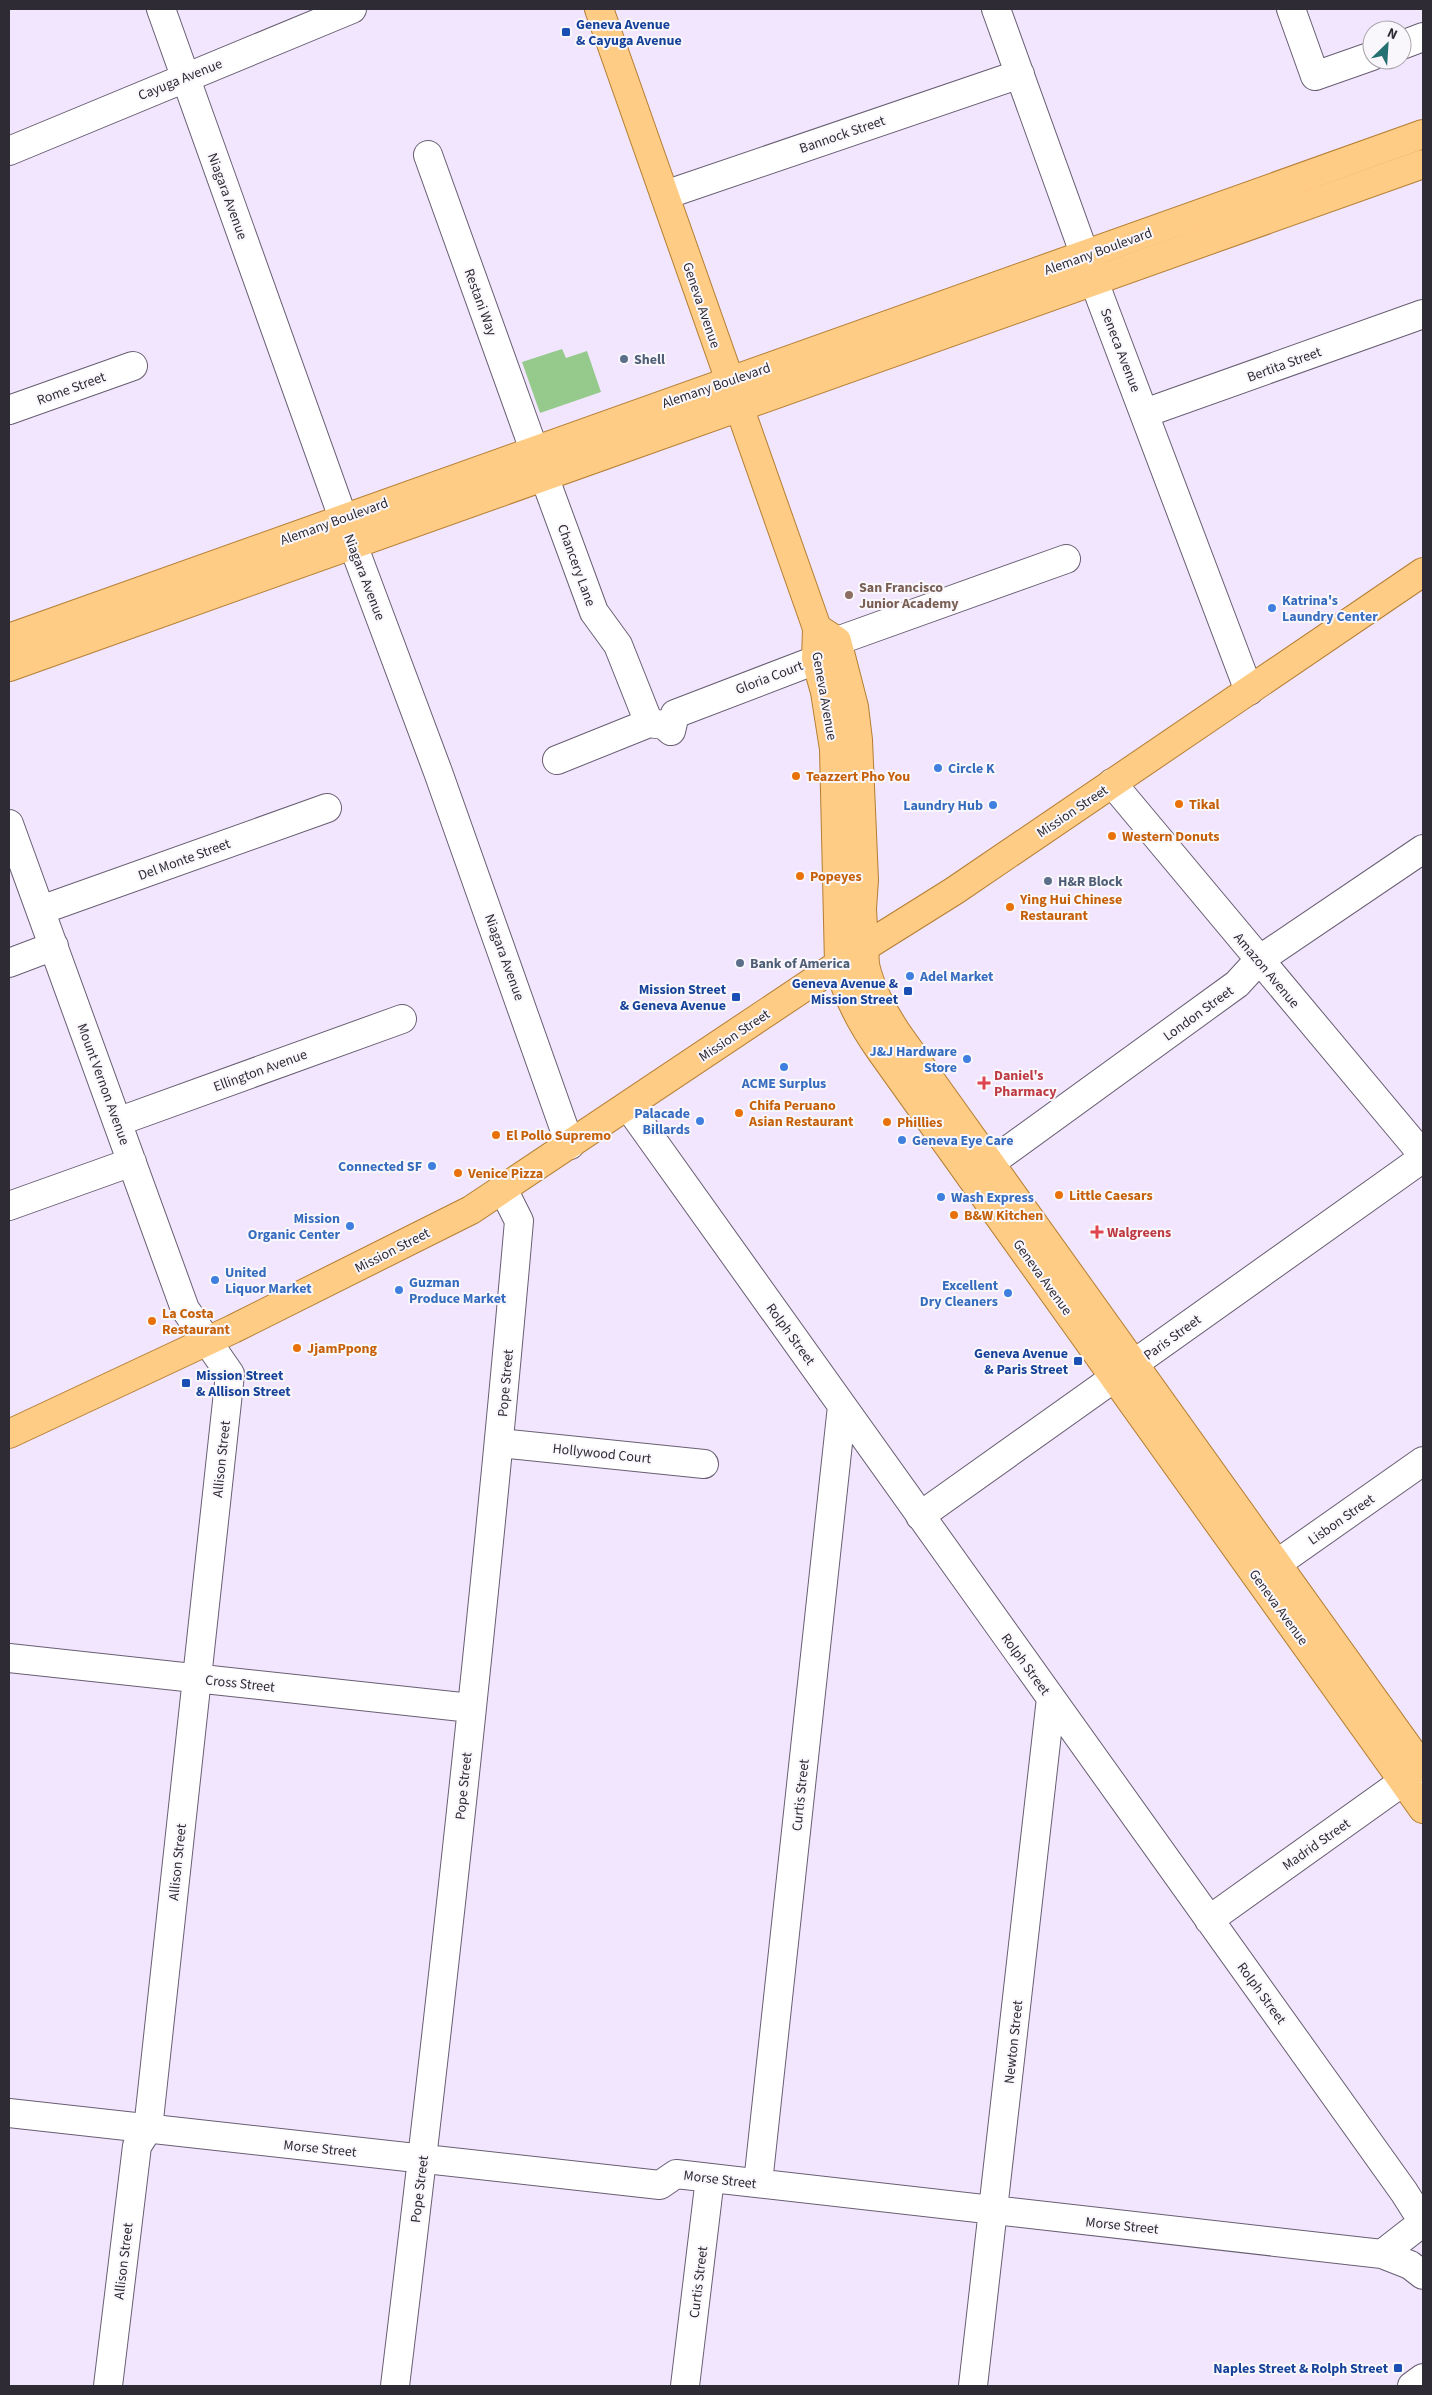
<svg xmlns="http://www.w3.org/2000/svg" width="1432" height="2395" font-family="'Source Sans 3',sans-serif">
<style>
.green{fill:#96ca8d}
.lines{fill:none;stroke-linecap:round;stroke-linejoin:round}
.minor-casing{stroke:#685e72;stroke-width:30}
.major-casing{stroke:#b57e33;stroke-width:30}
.minor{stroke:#fff;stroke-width:28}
.major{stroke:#fecc84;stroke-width:28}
.transit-dot{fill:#1a4fb4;stroke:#faf7fc;stroke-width:2}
.service-dot{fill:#5c6f8a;stroke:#faf7fc;stroke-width:2}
.education-dot{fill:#8d6e63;stroke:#faf7fc;stroke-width:2}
.shop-dot{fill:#3f7fe0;stroke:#faf7fc;stroke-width:2}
.food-dot{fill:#e8710a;stroke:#faf7fc;stroke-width:2}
.health-dot{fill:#e0444e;stroke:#faf7fc;stroke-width:2}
.labels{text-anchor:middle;stroke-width:4;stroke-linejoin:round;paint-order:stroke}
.transit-label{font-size:14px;font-weight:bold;fill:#164399;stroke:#faf7fc;text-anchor:end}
.street-label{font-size:14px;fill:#2f2b34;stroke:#faf7fc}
.service-label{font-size:14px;font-weight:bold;fill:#4e5e75;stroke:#faf7fc;text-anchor:start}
.education-label{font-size:14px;font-weight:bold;fill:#785e54;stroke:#faf7fc;text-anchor:start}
.shop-label{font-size:14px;font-weight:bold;fill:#366cbe;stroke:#faf7fc;text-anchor:start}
.food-label{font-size:14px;font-weight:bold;fill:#c56008;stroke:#faf7fc;text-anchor:start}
.health-label{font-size:14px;font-weight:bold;fill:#be3a42;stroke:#faf7fc;text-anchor:start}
</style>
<rect width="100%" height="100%" fill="#f1e6fd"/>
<!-- green -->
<path class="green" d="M562,349L566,358L587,351L601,392L540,413L522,362Z"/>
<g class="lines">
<!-- minor casing -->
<g class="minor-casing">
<path id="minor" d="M161,9L343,518L438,772L570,1145
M996,9L1101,300L1249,691
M1291,9L1315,76L1372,56
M1402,45L1423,37
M9,151L352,9
M428,155L534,450
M665,195L1020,74
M9,410L133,366
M1145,413L1423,314
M544,476L594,612L618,645L649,723L557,760
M649,723L664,725L671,731L675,714L816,660L837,641L1066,559
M1112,783L1423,1155
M9,824L185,1309L230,1374L148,2129L137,2146L108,2386
M41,910L327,808
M9,963L54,946
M117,1122L402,1019
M971,1177L1237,984L1259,960L1423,849
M9,1206L132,1162
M500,1443L704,1464
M920,1516L1423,1158
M1258,1577L1423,1461
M9,1658L471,1708
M1209,1920L1422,1768
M9,2113L660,2185L676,2174L1382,2254L1423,2222L1404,2192L628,1106
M758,2183L842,1406
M1382,2254L1410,2265L1423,2275
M395,2386C442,1998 485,1610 519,1221L503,1189
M685,2386L710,2178
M973,2386L1051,1698
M1412,2386L1423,2378"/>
</g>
<!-- major casing -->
<g class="major-casing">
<path id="major" d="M599,9L817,628L816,660L825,692L834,749L839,964C846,996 861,1023 880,1050L1423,1809
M817,628L837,641L854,707L858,740L864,880L862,909L865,965C871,991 883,1011 897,1033L1423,1768
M9,638L1423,134
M9,667L1423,164
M9,1434L233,1329L471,1210L863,948L954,891L1423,572"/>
</g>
<!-- minor -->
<use href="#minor" class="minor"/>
<!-- major -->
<use href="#major" class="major"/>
</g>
<!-- markers -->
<g class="transit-dot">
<rect x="561" y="27" width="10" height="10" rx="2.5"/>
<rect x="903" y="986" width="10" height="10" rx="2.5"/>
<rect x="731" y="992" width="10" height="10" rx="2.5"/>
<rect x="1073" y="1356" width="10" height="10" rx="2.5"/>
<rect x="181" y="1378" width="10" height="10" rx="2.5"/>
<rect x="1393" y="2363" width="10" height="10" rx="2.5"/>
</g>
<g class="service-dot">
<circle cx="624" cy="359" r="5"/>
<circle cx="1048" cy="881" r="5"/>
<circle cx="740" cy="963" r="5"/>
</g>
<circle class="education-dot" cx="849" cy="595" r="5"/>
<g class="shop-dot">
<circle cx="1272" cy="608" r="5"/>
<circle cx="938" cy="768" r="5"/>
<circle cx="993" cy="805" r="5"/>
<circle cx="910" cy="976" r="5"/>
<circle cx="967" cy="1059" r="5"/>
<circle cx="784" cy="1067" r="5"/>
<circle cx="700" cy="1121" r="5"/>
<circle cx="902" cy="1140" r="5"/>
<circle cx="432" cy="1166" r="5"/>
<circle cx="941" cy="1197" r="5"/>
<circle cx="350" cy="1226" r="5"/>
<circle cx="215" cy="1280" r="5"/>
<circle cx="399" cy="1290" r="5"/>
<circle cx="1008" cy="1293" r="5"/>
</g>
<g class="food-dot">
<circle cx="796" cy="776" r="5"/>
<circle cx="1179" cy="804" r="5"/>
<circle cx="1112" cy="836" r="5"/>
<circle cx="800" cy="876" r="5"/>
<circle cx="1010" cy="907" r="5"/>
<circle cx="739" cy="1113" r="5"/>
<circle cx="887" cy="1122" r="5"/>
<circle cx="496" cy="1135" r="5"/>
<circle cx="458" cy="1173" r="5"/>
<circle cx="1059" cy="1195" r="5"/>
<circle cx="954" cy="1215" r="5"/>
<circle cx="152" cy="1321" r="5"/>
<circle cx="297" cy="1348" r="5"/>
</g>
<g class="health-dot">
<path d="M981.5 1075.5h5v5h5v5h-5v5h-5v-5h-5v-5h5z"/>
<path d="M1094.5 1224.5h5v5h5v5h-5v5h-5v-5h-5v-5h5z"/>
</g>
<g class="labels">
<!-- transit labels -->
<g class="transit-label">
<text x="576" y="29" text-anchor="start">Geneva Avenue<tspan x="576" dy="16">&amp; Cayuga Avenue</tspan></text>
<text x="898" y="988">Geneva Avenue &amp;<tspan x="898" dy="16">Mission Street</tspan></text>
<text x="726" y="994">Mission Street<tspan x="726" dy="16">&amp; Geneva Avenue</tspan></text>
<text x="1068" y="1358">Geneva Avenue<tspan x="1068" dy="16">&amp; Paris Street</tspan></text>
<text x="196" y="1380" text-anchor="start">Mission Street<tspan x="196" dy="16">&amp; Allison Street</tspan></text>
<text x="1388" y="2373">Naples Street &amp; Rolph Street</text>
</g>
<!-- street labels -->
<g class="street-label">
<text transform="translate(180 79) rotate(-22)" y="5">Cayuga Avenue</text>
<text transform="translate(842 134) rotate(-19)" y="5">Bannock Street</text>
<text transform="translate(228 196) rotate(70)" y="5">Niagara Avenue</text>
<text transform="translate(1098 251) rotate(-20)" y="5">Alemany Boulevard</text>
<text transform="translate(481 302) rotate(70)" y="5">Restani Way</text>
<text transform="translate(702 305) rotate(71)" y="5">Geneva Avenue</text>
<text transform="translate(1121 350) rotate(69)" y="5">Seneca Avenue</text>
<text transform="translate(1284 364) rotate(-20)" y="5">Bertita Street</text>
<text transform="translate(716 385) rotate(-19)" y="5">Alemany Boulevard</text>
<text transform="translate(71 388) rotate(-20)" y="5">Rome Street</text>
<text transform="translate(334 521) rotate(-20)" y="5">Alemany Boulevard</text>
<text transform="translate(577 565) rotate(70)" y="5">Chancery Lane</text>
<text transform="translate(365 577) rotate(69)" y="5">Niagara Avenue</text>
<text transform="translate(769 677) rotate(-21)" y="5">Gloria Court</text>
<text transform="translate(825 696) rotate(80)" y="5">Geneva Avenue</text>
<text transform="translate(1072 811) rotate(-34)" y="5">Mission Street</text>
<text transform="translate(184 859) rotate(-20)" y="5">Del Monte Street</text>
<text transform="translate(505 957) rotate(70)" y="5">Niagara Avenue</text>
<text transform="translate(1267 970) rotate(50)" y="5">Amazon Avenue</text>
<text transform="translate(1198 1013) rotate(-36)" y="5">London Street</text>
<text transform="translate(734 1035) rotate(-34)" y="5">Mission Street</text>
<text transform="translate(260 1070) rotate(-20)" y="5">Ellington Avenue</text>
<text transform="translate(104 1084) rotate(70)" y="5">Mount Vernon Avenue</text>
<text transform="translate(392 1250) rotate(-27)" y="5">Mission Street</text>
<text transform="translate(1043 1277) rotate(54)" y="5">Geneva Avenue</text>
<text transform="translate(791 1334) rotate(54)" y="5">Rolph Street</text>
<text transform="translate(1172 1337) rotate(-36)" y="5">Paris Street</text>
<text transform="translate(505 1383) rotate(-85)" y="5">Pope Street</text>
<text transform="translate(602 1453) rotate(6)" y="5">Hollywood Court</text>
<text transform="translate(221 1459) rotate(-84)" y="5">Allison Street</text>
<text transform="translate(1341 1519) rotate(-35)" y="5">Lisbon Street</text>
<text transform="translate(1279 1607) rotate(54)" y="5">Geneva Avenue</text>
<text transform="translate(1026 1664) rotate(54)" y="5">Rolph Street</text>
<text transform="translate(240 1683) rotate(6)" y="5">Cross Street</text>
<text transform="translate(463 1786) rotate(-84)" y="5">Pope Street</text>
<text transform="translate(800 1795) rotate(-84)" y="5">Curtis Street</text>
<text transform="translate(1316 1844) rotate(-35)" y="5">Madrid Street</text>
<text transform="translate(177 1862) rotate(-84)" y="5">Allison Street</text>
<text transform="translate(1262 1993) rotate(54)" y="5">Rolph Street</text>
<text transform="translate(1013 2042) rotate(-84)" y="5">Newton Street</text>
<text transform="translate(320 2148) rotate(6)" y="5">Morse Street</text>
<text transform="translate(720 2179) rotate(7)" y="5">Morse Street</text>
<text transform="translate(419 2189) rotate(-83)" y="5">Pope Street</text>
<text transform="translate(1122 2225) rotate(6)" y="5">Morse Street</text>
<text transform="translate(123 2261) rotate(-83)" y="5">Allison Street</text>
<text transform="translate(698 2282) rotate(-83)" y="5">Curtis Street</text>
</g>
<!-- service labels -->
<g class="service-label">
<text x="634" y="364">Shell</text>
<text x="1058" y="886">H&amp;R Block</text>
<text x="750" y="968">Bank of America</text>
</g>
<!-- education labels -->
<g class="education-label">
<text x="859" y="592">San Francisco<tspan x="859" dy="16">Junior Academy</tspan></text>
</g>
<!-- shop labels -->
<g class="shop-label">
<text x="1282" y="605">Katrina's<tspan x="1282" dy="16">Laundry Center</tspan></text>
<text x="948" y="773">Circle K</text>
<text x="983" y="810" text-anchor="end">Laundry Hub</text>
<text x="920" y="981">Adel Market</text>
<text x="957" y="1056" text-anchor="end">J&amp;J Hardware<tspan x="957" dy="16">Store</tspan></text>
<text x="784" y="1088" text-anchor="middle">ACME Surplus</text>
<text x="690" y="1118" text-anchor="end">Palacade<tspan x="690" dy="16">Billards</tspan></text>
<text x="912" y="1145">Geneva Eye Care</text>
<text x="422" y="1171" text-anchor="end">Connected SF</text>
<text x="951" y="1202">Wash Express</text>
<text x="340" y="1223" text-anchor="end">Mission<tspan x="340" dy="16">Organic Center</tspan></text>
<text x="225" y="1277">United<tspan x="225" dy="16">Liquor Market</tspan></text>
<text x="409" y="1287">Guzman<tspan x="409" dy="16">Produce Market</tspan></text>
<text x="998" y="1290" text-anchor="end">Excellent<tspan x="998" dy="16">Dry Cleaners</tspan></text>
</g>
<!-- food labels -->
<g class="food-label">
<text x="806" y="781">Teazzert Pho You</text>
<text x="1189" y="809">Tikal</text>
<text x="1122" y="841">Western Donuts</text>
<text x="810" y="881">Popeyes</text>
<text x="1020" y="904">Ying Hui Chinese<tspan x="1020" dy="16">Restaurant</tspan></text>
<text x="749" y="1110">Chifa Peruano<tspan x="749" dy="16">Asian Restaurant</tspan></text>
<text x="897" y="1127">Phillies</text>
<text x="506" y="1140">El Pollo Supremo</text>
<text x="468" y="1178">Venice Pizza</text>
<text x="1069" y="1200">Little Caesars</text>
<text x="964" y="1220">B&amp;W Kitchen</text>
<text x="162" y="1318">La Costa<tspan x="162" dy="16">Restaurant</tspan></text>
<text x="307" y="1353">JjamPpong</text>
</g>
<!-- health labels -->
<g class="health-label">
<text x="994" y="1080">Daniel's<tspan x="994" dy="16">Pharmacy</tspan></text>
<text x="1107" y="1237">Walgreens</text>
</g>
</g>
<!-- border -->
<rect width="1432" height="2395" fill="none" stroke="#2f2b34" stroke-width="20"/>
<!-- north arrow -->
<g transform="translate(1387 45) rotate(25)"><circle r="24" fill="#faf7fc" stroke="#a9a5ac"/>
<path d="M0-4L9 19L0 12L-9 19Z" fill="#257071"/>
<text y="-8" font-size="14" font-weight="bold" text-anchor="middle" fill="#2f2b34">N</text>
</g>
</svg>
